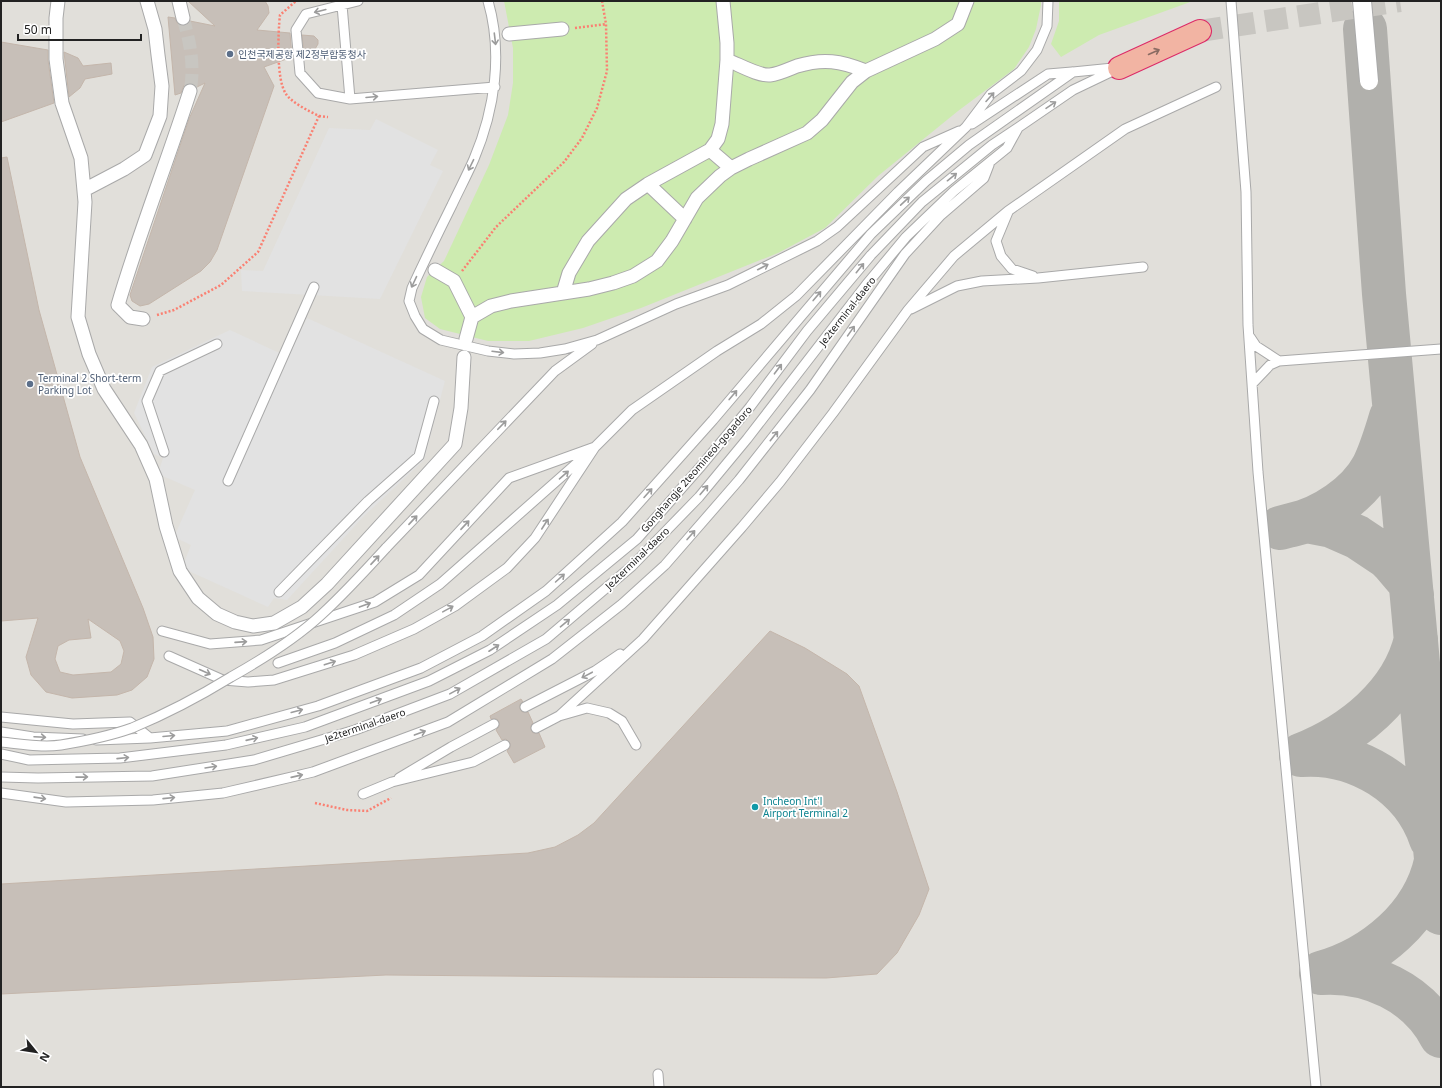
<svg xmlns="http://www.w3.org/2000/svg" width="1442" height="1088" font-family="'Noto Sans','Noto Sans KR',sans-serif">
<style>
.airport{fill:#e1dfda}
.grass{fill:#cdebb0}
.parking{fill:#e2e2e2}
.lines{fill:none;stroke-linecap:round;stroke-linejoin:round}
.taxiway{stroke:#b1b0ac;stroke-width:44}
.building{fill:#c7bfb8;stroke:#c4b6ab;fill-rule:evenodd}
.pedestrian-tunnel{stroke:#c8c6c1;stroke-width:13;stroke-dasharray:13 6;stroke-linecap:butt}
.trunk-tunnel{stroke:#c8c6c1;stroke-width:22;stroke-dasharray:22 11;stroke-linecap:butt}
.service-casing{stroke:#a9a9a9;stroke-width:11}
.pedestrian-casing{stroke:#a9a9a9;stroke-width:15}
.trunk-casing{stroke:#dc2a67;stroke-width:24}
.path{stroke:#fa8072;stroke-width:2.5;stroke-dasharray:2 2;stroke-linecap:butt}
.service{stroke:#fff;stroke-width:9}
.pedestrian{stroke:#fff;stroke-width:13}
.trunk{stroke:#f2b4a3;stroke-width:22}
.service-bridge-casing{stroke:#a9a9a9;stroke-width:11;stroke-linecap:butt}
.minor-bridge-casing{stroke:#a9a9a9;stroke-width:20;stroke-linecap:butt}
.service-bridge{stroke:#fff;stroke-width:9}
.minor-bridge{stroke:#fff;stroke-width:18}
.oneway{stroke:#9c9c9c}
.oneway2{stroke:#8a6b62}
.service-dot{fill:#5c6f8a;stroke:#fff;stroke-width:1.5}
.culture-dot{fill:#0f9aa8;stroke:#fff;stroke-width:1.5}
.labels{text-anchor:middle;stroke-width:3.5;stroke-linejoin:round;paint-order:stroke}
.service-label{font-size:10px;fill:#4e5e75;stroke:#fff;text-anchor:start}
.street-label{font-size:10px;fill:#222;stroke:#fff}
.culture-label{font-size:10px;fill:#0d838f;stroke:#fff;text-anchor:start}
</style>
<rect width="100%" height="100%" fill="#f2efe9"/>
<!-- airport -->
<path class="airport" d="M1,1H1441V1087H1Z"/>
<!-- grass -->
<path class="grass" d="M504,1H1041V5L1036,29L1029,47L1014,69L958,111L878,176L825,228L778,253L641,308L583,328L529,341H488L440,329L425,318L421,297L427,277L444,261L489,165L508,115L513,83V48Z
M1059,1H1193L1099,35L1061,57L1051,44L1059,21Z"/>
<!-- parking -->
<path class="parking" d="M376,119L438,150L430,165L443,171L380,299L242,291L241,270L263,271L329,128L370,130Z
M307,318L445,381L424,460L363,517L287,600L274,598L268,607L182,568L191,545L174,537L195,490L158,474L163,458L154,454L134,413L152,367L230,330L288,357Z"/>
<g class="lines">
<!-- taxiway -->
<path class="taxiway" d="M1365,29L1384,294L1441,913
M1292,525C1323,518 1358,495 1373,467C1381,451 1386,434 1391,417
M1280,528L1306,521L1332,526L1357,537L1387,557L1393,563L1410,583L1412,595
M1301,755C1357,751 1413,785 1431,839
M1301,755C1352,735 1403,695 1416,639
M1321,973C1374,958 1424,917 1436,861
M1321,973C1369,970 1418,992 1441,1036"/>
</g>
<!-- building -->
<path class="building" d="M188,1H265L268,6L269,13L257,30L290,33L292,57L264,67L274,86L217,250L210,262L201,271L149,304L140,306L132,301L130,295L189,119L205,83L197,87L193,84L188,83L184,85L181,93L175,95L168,17L175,18L177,23L181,26H185L190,21L215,26Z
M302,35L314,36L318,40V44L315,49L304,53Z
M1,42L48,50V60L54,103L1,122Z
M64,52L78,58L83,66L111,63L112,74L85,79L80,88L69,97Z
M7,157L39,310L80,457L143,608L153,637L154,659L147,677L132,690L117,695L72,698L46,692L31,675L26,657L38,618L1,621V158ZM88,619L120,641L124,651L121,664L111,672L73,675L60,672L55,659L58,646L69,640L91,638Z
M770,631L805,648L847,674L859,686L897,792L929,889L919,915L897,953L877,974L826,978L608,977L386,975L1,994V884L528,853L555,847L578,835L594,823Z
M521,699L523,702L520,704V709L522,712H528L533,723L531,725V730L533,733H539L545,747L514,763L507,751L510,748V743L506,739L502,740L496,730L499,727V722L497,719H491L490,716Z"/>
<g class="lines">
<!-- pedestrian-tunnel -->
<path class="pedestrian-tunnel" d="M183,18C190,41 195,67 190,91"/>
<!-- trunk-tunnel -->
<path class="trunk-tunnel" d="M1200,31L1400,1"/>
<!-- service casing -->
<g class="service-casing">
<path id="service" d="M358,1L306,14L296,30L300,73L318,93L350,99L495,87
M488,1C503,53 495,109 474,159C467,175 459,190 452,205C438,233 425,260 412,288L409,301L415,316L423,329L441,340L488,351L514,354L540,353L565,349L597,340L676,304L728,285L817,241L837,227L923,147L959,131
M1231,1L1246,192L1248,325L1258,472L1316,1087
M342,5L350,99
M972,124L1048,74L1072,72
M1008,212L996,241L1001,256L1012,269L1033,276
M911,309L957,286L982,281L1038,278L1143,267
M1250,337L1256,346L1279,361
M1252,384L1270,365L1279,361L1441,349
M164,452L147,401L160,371L217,344
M228,481L314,287
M386,548L555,371L592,344
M279,592L368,501L419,456L434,401
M162,631L210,644L261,640L375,602L419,575L509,478L595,447
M169,656L223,680L248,682L274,680L354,655L414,629L455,606L507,568L535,538L595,447L632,410L717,351L761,324L796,296L898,192L966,127L991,94L1021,71L1037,50L1047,26L1048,1
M278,663L335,643L394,615L440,584L586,455
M525,707L595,671L620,654
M559,716L643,639L742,527L780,482L833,413L908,310L954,256L1008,211L1125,129L1216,87
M1,717L73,724L130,722L150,738
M536,728L559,716L587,708L609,713L622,721L636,745
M1,732L33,737L83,739
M96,740L150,738L227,731L318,706L421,668L482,636L546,591L622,522L713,420L871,234L926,181L969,145L1073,72L1113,68
M1,754L29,760L120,758L226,745L305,727L429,681L490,650L557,605L637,539L702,465L750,407L807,331L871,255L922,202L992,145L1019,127L1073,90L1119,68
M1,777L38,778L152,776L254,760L355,730L450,694L546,639L632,566L699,497L747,439L866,285L906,237L954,191L1007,148L1018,128
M399,778L451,747L494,724
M1,793L66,802L153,800L223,793L313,772L448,722L552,659L622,604L665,565L739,480L810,390L905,254L941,215L984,178L989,165
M363,794L392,782L473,762L505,745
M658,1074L659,1087"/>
</g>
<!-- pedestrian casing -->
<g class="pedestrian-casing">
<path id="pedestrian" d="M58,1L56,18V59L62,103L81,158L85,202L78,317L89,354L104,389L141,445L156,479L166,526L180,571L198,598L217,614L235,622L253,626L274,623L302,607L327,584L455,444L461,408L464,357
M179,1L183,18
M509,34L562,29
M727,60C738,64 758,76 770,75C779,74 789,69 797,66C824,58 840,61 866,71
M710,150L731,168
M648,184L685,219
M84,190L124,169L145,155L160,116L162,86L158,55L155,29L147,1
M435,270L454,281L472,317L466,339
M563,293L569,273L588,241L626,199L648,184L710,150L718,139L722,124L727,60V43L723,1
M472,317L491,306L511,301L589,289L613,283L633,276L657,261L672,241L697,198L720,176L731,168L749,159L807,133L822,120L852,82L866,71L935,39L958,24L967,1
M143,319L130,317L118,305C139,233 167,163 190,91"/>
</g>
<!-- trunk casing -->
<g class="trunk-casing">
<path id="trunk" d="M1119,68L1200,31"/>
</g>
<!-- path -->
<path class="path" d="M575,28L606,24
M319,116L328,117
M462,271L496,227L564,162L582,138L597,108L607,71L606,24L602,1
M157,315L174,310L221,285L258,252L319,116C309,111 292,103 286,94C276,80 278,32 280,15L296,1
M315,803L347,810L367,811L391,798"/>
<!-- service -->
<use href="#service" class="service"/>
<!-- pedestrian -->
<use href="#pedestrian" class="pedestrian"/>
<!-- trunk -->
<use href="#trunk" class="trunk"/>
<!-- service-bridge casing -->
<g class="service-bridge-casing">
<path id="service-bridge" d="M1,742C21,744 41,748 61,745C85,741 110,736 132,728C166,714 200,696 231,677C263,659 294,640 321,615C344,594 365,571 386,548"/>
</g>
<!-- minor-bridge casing -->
<g class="minor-bridge-casing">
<path id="minor-bridge" d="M1362,1L1369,81"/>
</g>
<!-- service-bridge -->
<use href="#service-bridge" class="service-bridge"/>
<!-- minor-bridge -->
<use href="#minor-bridge" class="minor-bridge"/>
</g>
<!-- one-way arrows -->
<defs><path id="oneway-shaft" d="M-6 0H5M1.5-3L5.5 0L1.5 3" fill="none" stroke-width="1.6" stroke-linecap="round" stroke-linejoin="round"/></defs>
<g class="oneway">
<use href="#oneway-shaft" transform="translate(320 11) rotate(166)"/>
<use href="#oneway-shaft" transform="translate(495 39) rotate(83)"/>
<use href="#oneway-shaft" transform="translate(372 97) rotate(-5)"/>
<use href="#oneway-shaft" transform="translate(990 97) rotate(-48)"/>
<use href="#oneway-shaft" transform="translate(1051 105) rotate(-34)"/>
<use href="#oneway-shaft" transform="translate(471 165) rotate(116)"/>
<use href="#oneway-shaft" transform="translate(952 177) rotate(-39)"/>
<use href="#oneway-shaft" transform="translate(905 201) rotate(-43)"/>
<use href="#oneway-shaft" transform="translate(763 267) rotate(-27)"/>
<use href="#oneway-shaft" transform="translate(860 268) rotate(-51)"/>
<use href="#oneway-shaft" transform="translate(414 282) rotate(115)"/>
<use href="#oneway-shaft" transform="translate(817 296) rotate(-50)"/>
<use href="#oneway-shaft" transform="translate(851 331) rotate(-55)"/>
<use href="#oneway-shaft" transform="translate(498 352) rotate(7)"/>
<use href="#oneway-shaft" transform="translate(778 369) rotate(-53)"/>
<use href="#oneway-shaft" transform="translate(733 395) rotate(-50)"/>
<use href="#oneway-shaft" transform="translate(502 425) rotate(-46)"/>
<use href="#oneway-shaft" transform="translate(774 436) rotate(-51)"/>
<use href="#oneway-shaft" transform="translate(564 475) rotate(-41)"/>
<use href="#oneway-shaft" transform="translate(704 490) rotate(-50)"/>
<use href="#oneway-shaft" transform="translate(648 493) rotate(-48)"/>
<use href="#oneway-shaft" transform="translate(413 520) rotate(-47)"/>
<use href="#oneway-shaft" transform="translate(545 524) rotate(-57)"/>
<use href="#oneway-shaft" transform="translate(465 525) rotate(-47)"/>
<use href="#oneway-shaft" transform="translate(691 535) rotate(-49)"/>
<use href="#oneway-shaft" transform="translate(375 560) rotate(-47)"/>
<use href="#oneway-shaft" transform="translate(560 578) rotate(-42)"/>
<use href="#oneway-shaft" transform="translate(365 605) rotate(-20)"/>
<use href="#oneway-shaft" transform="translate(448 609) rotate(-29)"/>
<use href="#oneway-shaft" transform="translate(565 623) rotate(-40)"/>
<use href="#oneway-shaft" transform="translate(241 642) rotate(-4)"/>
<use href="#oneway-shaft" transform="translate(494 648) rotate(-33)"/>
<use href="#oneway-shaft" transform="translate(330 663) rotate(-18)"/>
<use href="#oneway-shaft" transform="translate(205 672) rotate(24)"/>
<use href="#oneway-shaft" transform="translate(587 675) rotate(152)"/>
<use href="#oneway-shaft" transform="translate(455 691) rotate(-29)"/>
<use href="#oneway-shaft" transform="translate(376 701) rotate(-20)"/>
<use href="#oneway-shaft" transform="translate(297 711) rotate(-15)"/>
<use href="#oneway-shaft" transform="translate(420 733) rotate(-20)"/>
<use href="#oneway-shaft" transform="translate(169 736) rotate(-5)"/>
<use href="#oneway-shaft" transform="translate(40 737) rotate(3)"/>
<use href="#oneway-shaft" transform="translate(252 739) rotate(-13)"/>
<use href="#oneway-shaft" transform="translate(123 758) rotate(-6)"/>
<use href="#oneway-shaft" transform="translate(211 767) rotate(-9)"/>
<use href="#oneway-shaft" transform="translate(297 776) rotate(-13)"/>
<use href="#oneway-shaft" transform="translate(82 777) rotate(-1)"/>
<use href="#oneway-shaft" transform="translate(40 798) rotate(8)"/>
<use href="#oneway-shaft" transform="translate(169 798) rotate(-6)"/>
</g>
<use class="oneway2" href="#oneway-shaft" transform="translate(1154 52) rotate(-24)"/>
<!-- markers -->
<g class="service-dot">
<circle cx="230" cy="54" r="4"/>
<circle cx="30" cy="384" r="4"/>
</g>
<circle class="culture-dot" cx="755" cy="807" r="4"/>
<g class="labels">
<!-- service labels -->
<g class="service-label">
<text x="238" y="58">인천국제공항 제2정부합동청사</text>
<text x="38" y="382">Terminal 2 Short-term<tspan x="38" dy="12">Parking Lot</tspan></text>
</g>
<!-- street labels -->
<g class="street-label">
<text transform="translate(847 311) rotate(-52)" y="4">Je2terminal-daero</text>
<text transform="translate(696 469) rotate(-49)" y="4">Gonghangje 2teomineol-gogadoro</text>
<text transform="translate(637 558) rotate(-44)" y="4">Je2terminal-daero</text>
<text transform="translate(365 725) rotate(-19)" y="4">Je2terminal-daero</text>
</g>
<!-- culture labels -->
<g class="culture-label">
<text x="763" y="805">Incheon Int'l<tspan x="763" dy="12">Airport Terminal 2</tspan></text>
</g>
</g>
<!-- border -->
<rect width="1442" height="1088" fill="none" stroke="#222222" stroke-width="4"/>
<!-- north arrow -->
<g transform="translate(36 1052) rotate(120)" stroke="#ffffff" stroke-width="3" paint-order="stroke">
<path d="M0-3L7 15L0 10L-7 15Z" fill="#222222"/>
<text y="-6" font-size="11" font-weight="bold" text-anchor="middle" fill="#222222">N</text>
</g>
<!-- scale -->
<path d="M18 34v6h123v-6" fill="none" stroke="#222222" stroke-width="2"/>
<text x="24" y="34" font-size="12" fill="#222222" stroke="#ffffff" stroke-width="3" paint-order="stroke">50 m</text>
</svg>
